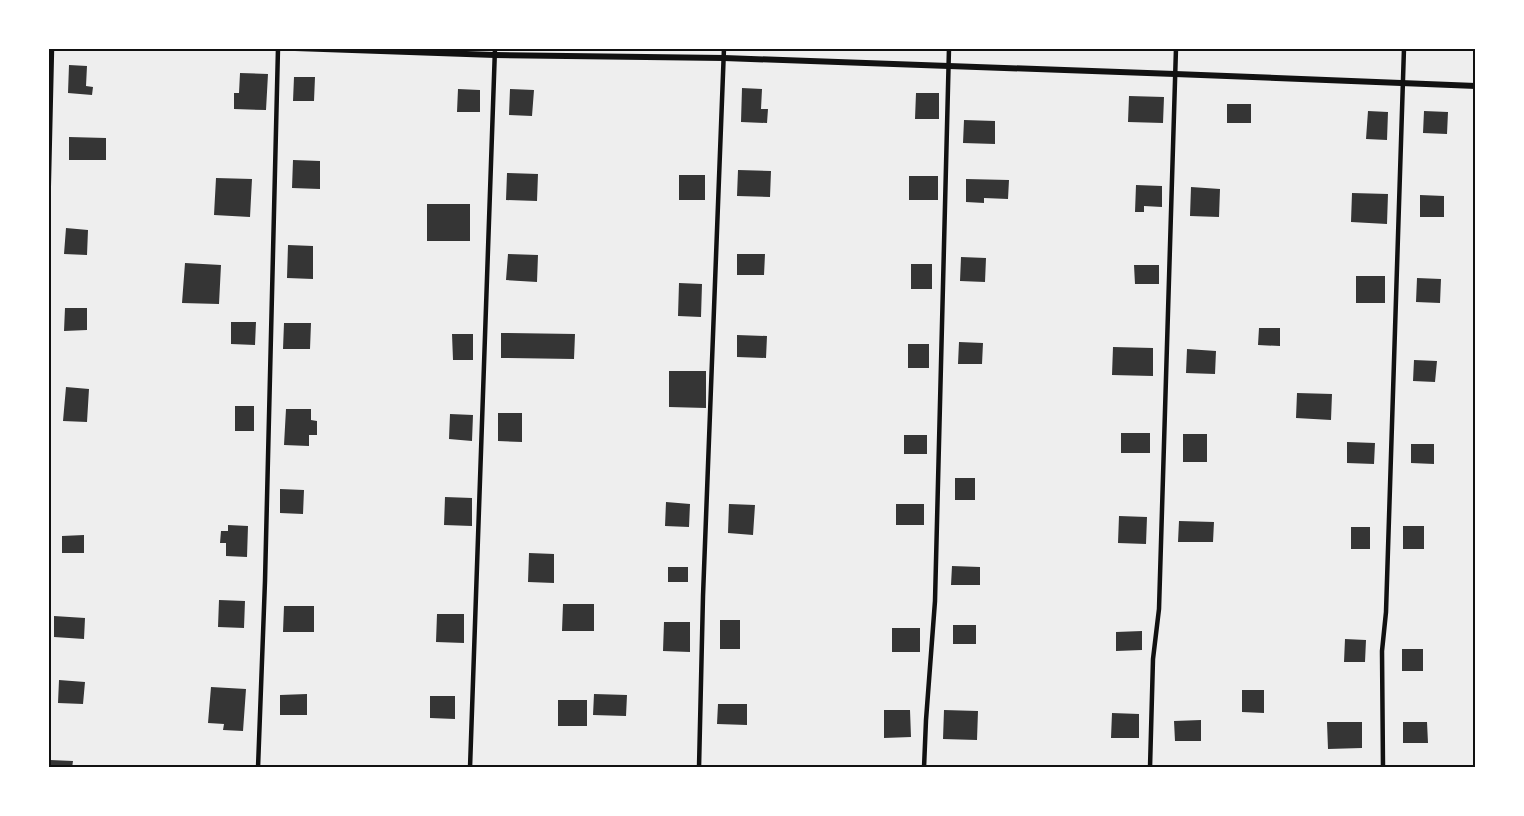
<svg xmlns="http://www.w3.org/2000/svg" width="1524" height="816" font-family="'Playfair Display',serif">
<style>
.green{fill:#eee}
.building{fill:#353535}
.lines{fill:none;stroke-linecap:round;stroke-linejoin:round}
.service{stroke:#111;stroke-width:4.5}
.minor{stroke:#111;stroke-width:6}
.neatline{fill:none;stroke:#111;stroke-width:2}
</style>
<rect width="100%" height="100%" fill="#fff"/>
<!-- green -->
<path class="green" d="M48,48H1476V768H48Z"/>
<!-- building -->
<path class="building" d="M69,65L87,66L86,86L93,87L92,95L68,93Z
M240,73L268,74L266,110L234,109V93H239Z
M294,77H315L314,101H293Z
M742,88L762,89L761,109H768L767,123L741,122Z
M458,89L480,90V112H457Z
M510,89L534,90L532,116L509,115Z
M916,93H939V119H915Z
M1129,96L1164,97L1163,123L1128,122Z
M1227,104H1251V123H1227Z
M1368,111L1388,112L1387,140L1366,139Z
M1424,111L1448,112L1447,134L1423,133Z
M964,120L995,121V144L963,143Z
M69,137L106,138V160H69Z
M293,160L320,161V189L292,188Z
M738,170L771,171L770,197L737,196Z
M507,173L538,174L537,201L506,200Z
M679,175H705V200H679Z
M909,176H938V200H909Z
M216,178L252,179L250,217L214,215Z
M966,179L1009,180L1008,199L984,198V203L966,202Z
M1136,185L1162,186V207L1144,206V212H1135Z
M1191,187L1220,189L1219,217L1190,216Z
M1352,193L1388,194L1387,224L1351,222Z
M1420,195L1444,196V217H1420Z
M427,204H470V241H427Z
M66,228L88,230L87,255L64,254Z
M288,245L313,246V279L287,278Z
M508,254L538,255L537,282L506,280Z
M737,254H765L764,275H737Z
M961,257L986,258L985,282L960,281Z
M185,263L221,265L219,304L182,303Z
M911,264H932V289H911Z
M1134,265H1159V284H1135Z
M1356,276H1385V303H1356Z
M1417,278L1441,279L1440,303L1416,302Z
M679,283L702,284L701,317L678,316Z
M65,308H87V330L64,331Z
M231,322H256L255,345L231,344Z
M284,323H311L310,349H283Z
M1259,328H1280V346L1258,345Z
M501,333L575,334L574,359L501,358Z
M452,334H473V360H453Z
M737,335L767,336L766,358L737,357Z
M959,342L983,343L982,364H958Z
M908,344H929V368H908Z
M1113,347L1153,348V376L1112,375Z
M1187,349L1216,351L1215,374L1186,373Z
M1414,360L1437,361L1435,382L1413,381Z
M669,371H706V408L669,407Z
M66,387L89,389L87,422L63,421Z
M1297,393L1332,394L1331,420L1296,418Z
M235,406H254V431H235Z
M286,409H311V420L317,421V435H309V446L284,445Z
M498,413H522V442L498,441Z
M450,414L473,415L472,441L449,439Z
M1121,433H1150V453H1121Z
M1183,434H1207V462H1183Z
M904,435H927V454H904Z
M1347,442L1375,443L1374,464L1347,463Z
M1411,444H1434V464L1411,463Z
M955,478H975V500H955Z
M280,489L304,490L303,514L280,513Z
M445,497L472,498V526L444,525Z
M666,502L690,504L689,527L665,526Z
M729,504L755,505L753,535L728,533Z
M896,504H924V525H896Z
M1119,516L1147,517L1146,544L1118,543Z
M1179,521L1214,522L1213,542H1178Z
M228,525L248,526L247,557L226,556V543H220L221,531H228Z
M1403,526H1424V549H1403Z
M1351,527H1370V549H1351Z
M84,535V553H62V536Z
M529,553L554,554V583L528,582Z
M952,566L980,567V585H951Z
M668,567H688V582H668Z
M219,600L245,601L244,628L218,627Z
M563,604H594V631H562Z
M284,606H314V632H283Z
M437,614H464V643L436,642Z
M54,616L85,618L84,639L54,637Z
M720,620H740V649H720Z
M664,622H690V652L663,651Z
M953,625H976V644H953Z
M892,628H920V652H892Z
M1142,631V650L1116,651V632Z
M1345,639L1366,640L1365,662H1344Z
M1402,649H1423V671H1402Z
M59,680L85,682L83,704L58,703Z
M211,687L246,689L243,731L223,730L224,724L208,723Z
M1242,690H1264V713L1242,712Z
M307,694V715H280V695Z
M594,694L627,695L626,716L593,715Z
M430,696H455V719L430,718Z
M558,700H587V726H558Z
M718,704H747V725L717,724Z
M884,710H910L911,737L884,738Z
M944,710L978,711L977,740L943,739Z
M1112,713L1139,714V738H1111Z
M1201,720V741H1175L1174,721Z
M1327,722H1362V748L1328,749Z
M1403,722H1427L1428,743H1403Z
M50,760L73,761L72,768H50Z"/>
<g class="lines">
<!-- service -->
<path class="service" d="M48,219L52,48
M258,768L265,581L278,48
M470,768L495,48
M699,768L703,596L724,48
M924,768L926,720L935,601L949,48
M1150,768L1153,659L1159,609L1176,48
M1383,768L1382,651L1386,612L1404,48"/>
<!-- minor -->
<path class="minor" d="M295,48L495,55L724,58L1175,74L1476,86"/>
</g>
<!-- border -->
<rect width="1524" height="816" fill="none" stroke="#ffffff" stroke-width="99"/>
<rect x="50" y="50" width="1424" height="716" class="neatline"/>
</svg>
